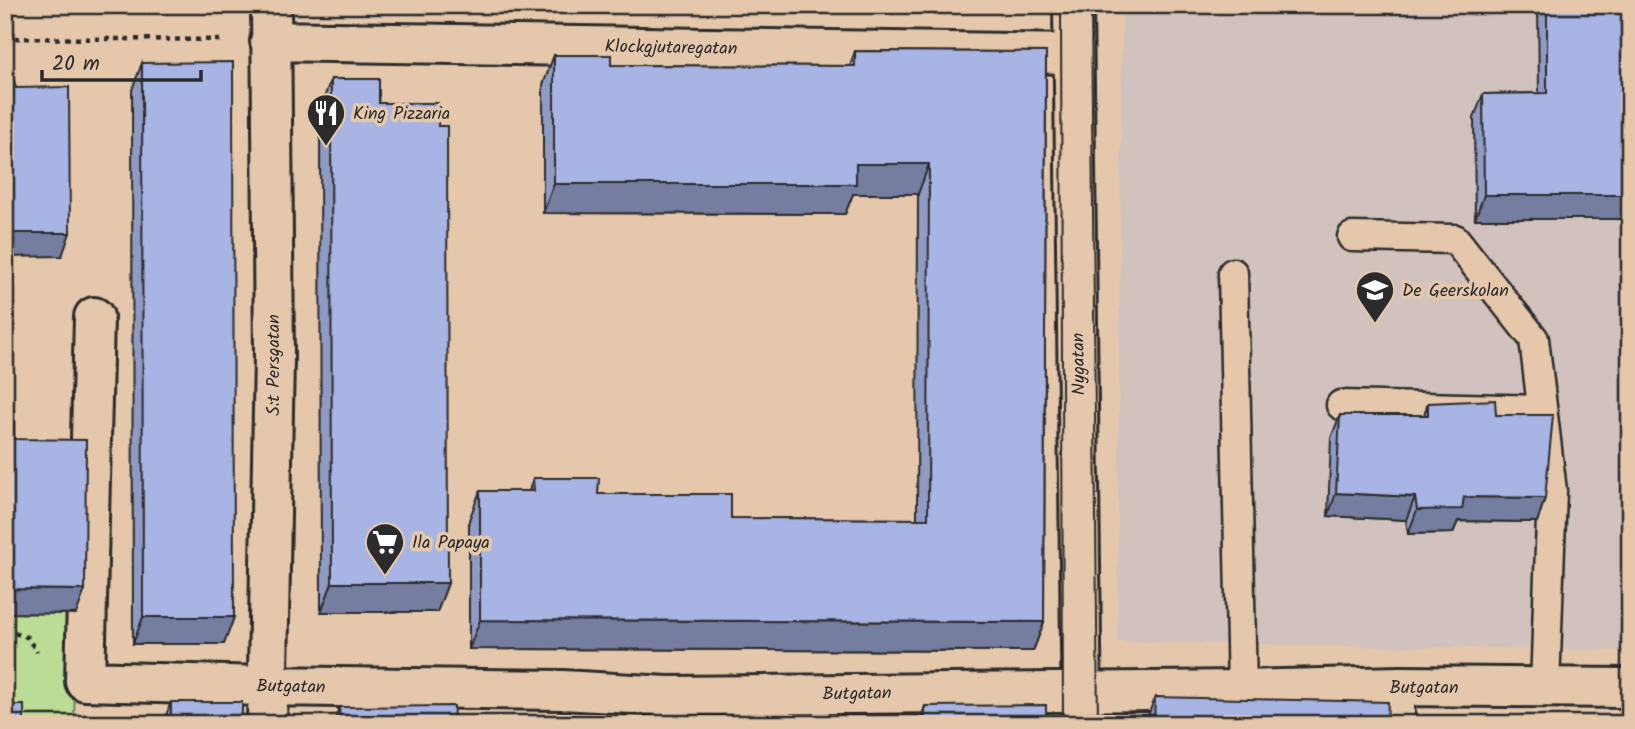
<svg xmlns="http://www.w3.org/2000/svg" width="1635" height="729" font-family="Kalam,sans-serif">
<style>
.built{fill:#d2c2bd}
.green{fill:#badc95;stroke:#728460;stroke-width:2}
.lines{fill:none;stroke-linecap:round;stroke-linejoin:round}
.lane-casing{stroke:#2b2b2b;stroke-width:33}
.street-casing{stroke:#2b2b2b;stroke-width:44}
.path{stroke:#2b2b2b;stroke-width:4.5;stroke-dasharray:5 5;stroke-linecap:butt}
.lane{stroke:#e5c8ac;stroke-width:28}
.street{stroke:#e5c8ac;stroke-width:38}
.tram{stroke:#2b2b2b;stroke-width:2}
.wall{fill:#909bc4;stroke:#2b2b2b;stroke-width:2}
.shaded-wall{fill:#757ea0;stroke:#2b2b2b;stroke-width:2}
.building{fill:#a7b4e4;stroke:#2b2b2b;stroke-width:2}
.labels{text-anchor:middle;stroke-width:7;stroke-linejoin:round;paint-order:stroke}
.street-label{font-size:18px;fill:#2b2b2b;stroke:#e5c8ac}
.poi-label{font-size:18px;fill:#2b2b2b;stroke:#e5c8ac;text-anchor:start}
</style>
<rect width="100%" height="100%" fill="#e5c8ac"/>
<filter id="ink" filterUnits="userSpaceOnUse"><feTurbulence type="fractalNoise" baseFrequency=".0143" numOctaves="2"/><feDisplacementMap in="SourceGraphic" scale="14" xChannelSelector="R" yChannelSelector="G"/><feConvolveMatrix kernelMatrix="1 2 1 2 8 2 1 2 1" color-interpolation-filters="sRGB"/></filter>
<g filter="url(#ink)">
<!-- built -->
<path class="built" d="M1122,5H1630V651L1117,642Z"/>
<!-- green -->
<path class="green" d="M5,613L76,614L74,724L5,722Z"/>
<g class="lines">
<!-- lane casing -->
<g class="lane-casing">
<path id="lane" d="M1352,237L1455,239L1534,339L1552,491L1545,687
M1233,273L1242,690
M1341,405L1542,410
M668,696V724
M1400,724V686"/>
</g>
<!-- street casing -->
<g class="street-casing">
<path id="street" d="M1073,5L1082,724
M270,41L1073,54
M94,317L85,681L268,686L562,690L668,696L1242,690L1400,686L1630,688
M267,724L274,357L271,5"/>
</g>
<!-- path -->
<path class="path" d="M5,38L225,40
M5,630L27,637L37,652"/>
<!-- lane -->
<use href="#lane" class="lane"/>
<!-- street -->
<use href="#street" class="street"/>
<!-- tram -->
<path class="tram" d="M1061,5L1063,724
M1091,5L1098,724"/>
</g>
<!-- wall -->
<path class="wall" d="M1538,5H1630V219H1475L1474,118L1483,94L1539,93Z
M855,51L1046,52L1044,622L1033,651L469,649V520L480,491H529L533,478L598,494L731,518L917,519L918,194H853L845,214L543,213V85L554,55L611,65L850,66Z
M142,63L234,617L224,644H133L132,90Z
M331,79L379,103L448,583L437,612H321L320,109Z
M1428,403L1496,415L1545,498L1537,522L1458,521L1453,533L1408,534L1406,520L1328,516L1331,438L1340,415H1424Z
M1155,697L1387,724H1145Z
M171,702L242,724H163Z
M925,706L1046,724H919Z
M339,707L453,724H334Z"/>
<!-- shaded-wall -->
<path class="shaded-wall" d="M518,5H1028L1013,10Z
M856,164H929L918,194H853L845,214L543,213L554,184Z
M1484,195H1630V219H1475Z
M5,233H70L62,256L5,257Z
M1336,493L1415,497L1406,520L1328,516Z
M1464,497L1545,498L1537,522L1458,521L1453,533L1408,534L1417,510Z
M332,583H448L437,612H321Z
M5,589L85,590L76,614L5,613Z
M143,617H234L224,644H133Z
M480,620L1044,622L1033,651L469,649Z"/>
<!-- building -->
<path class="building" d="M1547,5H1630V195H1484L1483,94L1547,93Z
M855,51L1046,52L1044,622L480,620V491H534L533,478H599L598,494H731V518L928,519L929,164H856V184H554V55H611V65L855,66Z
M233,62L234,617H143L142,63Z
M5,67H10L16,88L69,87L70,233H5Z
M331,79H379V103H438V126H447L448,583H332Z
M1495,400L1496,415H1553L1545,498L1464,497L1462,509L1417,510L1415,497L1336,493L1340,415H1428V403Z
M5,411H14V439L86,440L85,590L5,589Z
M1155,697L1388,702L1387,724H1155L1154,723Z
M171,702H242V724H171Z
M5,705H24V724H5Z
M1046,705V724H925V706Z
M454,706L453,724H340L339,707Z"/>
</g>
<!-- icons -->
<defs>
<g id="restaurant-pin" transform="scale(2.0125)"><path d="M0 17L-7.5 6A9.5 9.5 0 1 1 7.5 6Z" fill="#2b2b2b" stroke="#e5c8ac"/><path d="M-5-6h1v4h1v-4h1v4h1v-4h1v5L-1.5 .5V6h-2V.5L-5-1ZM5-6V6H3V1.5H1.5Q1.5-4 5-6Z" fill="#fff"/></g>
<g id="school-pin" transform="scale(2.0125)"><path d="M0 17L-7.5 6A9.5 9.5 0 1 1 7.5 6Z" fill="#2b2b2b" stroke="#e5c8ac"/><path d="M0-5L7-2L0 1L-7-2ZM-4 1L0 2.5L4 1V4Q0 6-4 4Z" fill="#fff"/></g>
<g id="supermarket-pin" transform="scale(2.0125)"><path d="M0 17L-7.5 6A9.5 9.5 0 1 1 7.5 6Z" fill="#2b2b2b" stroke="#e5c8ac"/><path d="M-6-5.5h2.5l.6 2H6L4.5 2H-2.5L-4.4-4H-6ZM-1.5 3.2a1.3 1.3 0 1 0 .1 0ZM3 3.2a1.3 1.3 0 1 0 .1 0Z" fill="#fff"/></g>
</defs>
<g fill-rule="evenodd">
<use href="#restaurant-pin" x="326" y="113"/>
<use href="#school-pin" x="1375" y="290"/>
<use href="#supermarket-pin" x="385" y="542"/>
</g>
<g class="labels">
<!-- street labels -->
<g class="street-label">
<text transform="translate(671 47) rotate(1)" y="6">Klockgjutaregatan</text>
<text transform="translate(1078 364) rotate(-91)" y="6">Nygatan</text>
<text transform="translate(273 365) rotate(-90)" y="6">S:t Persgatan</text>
<text transform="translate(291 686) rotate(1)" y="6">Butgatan</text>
<text x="1424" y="693">Butgatan</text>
<text transform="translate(857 693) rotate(-1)" y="6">Butgatan</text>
</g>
<!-- poi labels -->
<g class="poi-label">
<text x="353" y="119">King Pizzaria</text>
<text x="1402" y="296">De Geerskolan</text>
<text x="412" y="548">Ila Papaya</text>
</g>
</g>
<!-- margin -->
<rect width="1635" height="729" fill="none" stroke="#e5c8ac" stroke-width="28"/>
<rect x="14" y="14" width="1607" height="701" fill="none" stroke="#2b2b2b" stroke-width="2.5" filter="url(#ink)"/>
<!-- scale -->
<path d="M42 70v10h159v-10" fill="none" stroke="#2b2b2b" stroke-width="3.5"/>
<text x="52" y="70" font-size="21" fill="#2b2b2b" stroke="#e5c8ac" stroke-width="5" paint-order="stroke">20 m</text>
</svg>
